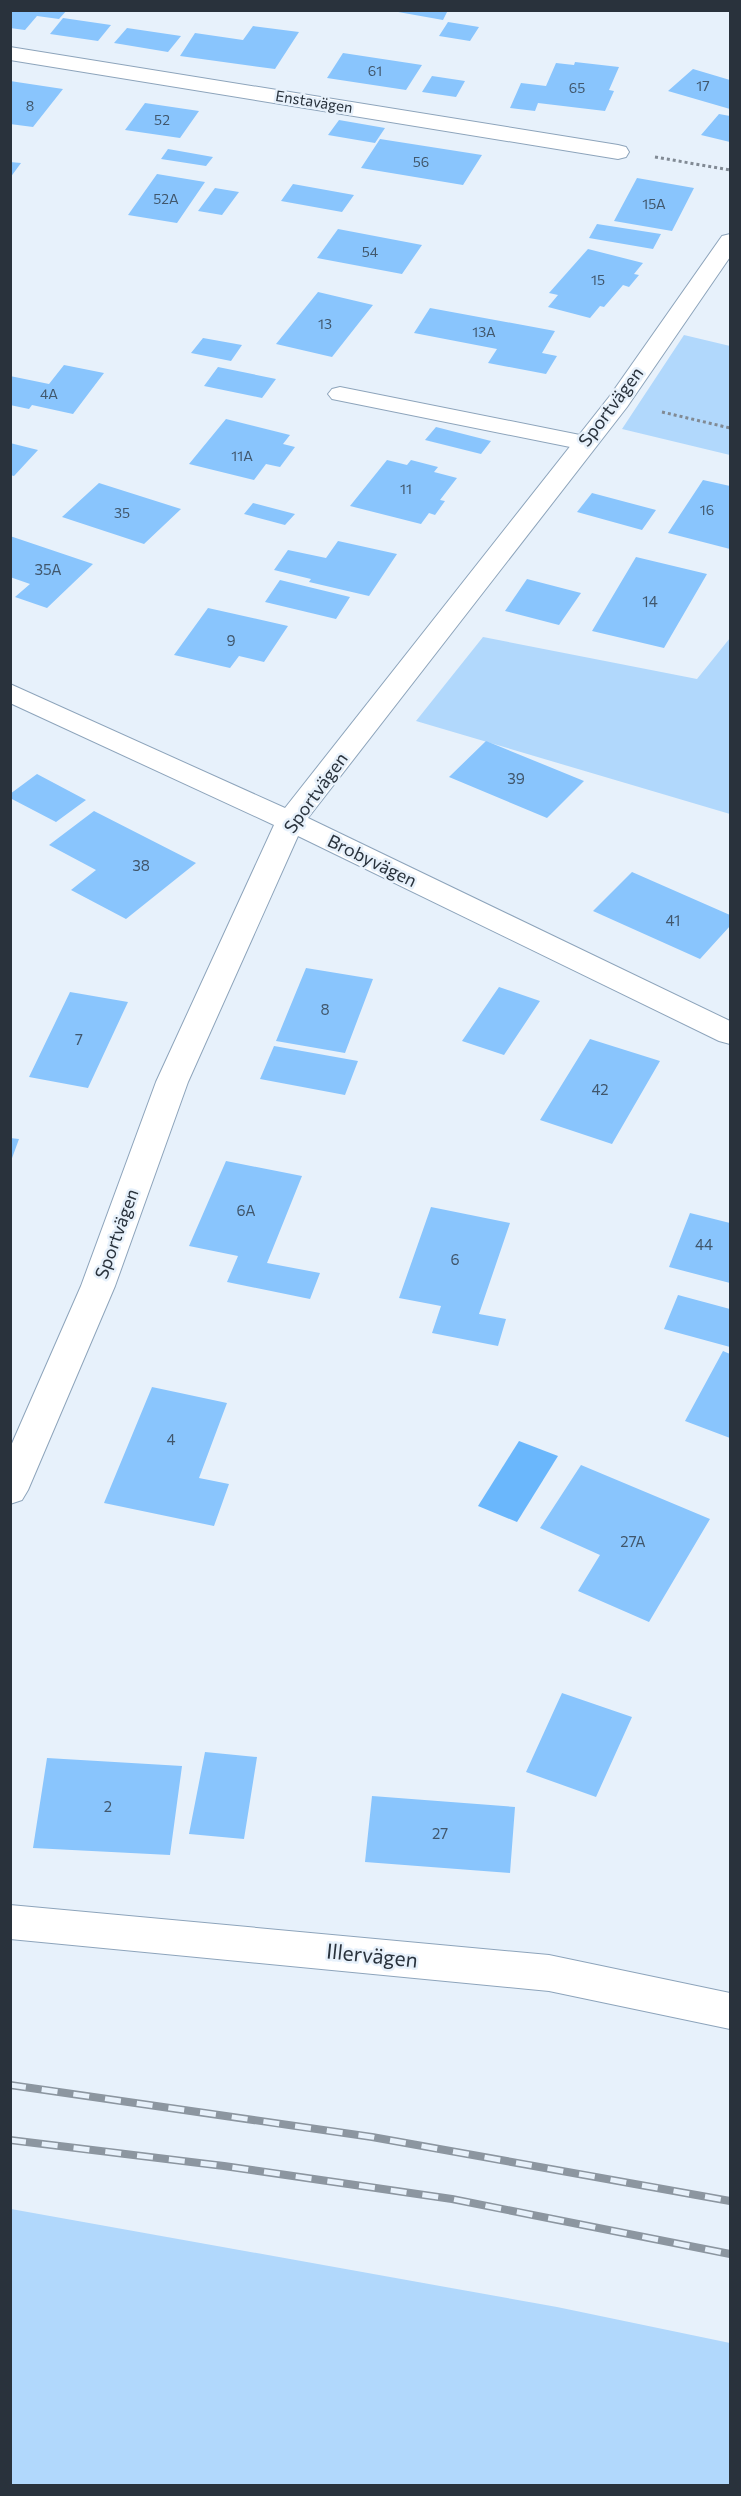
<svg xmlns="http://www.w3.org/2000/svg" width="741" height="2496" font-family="Commissioner,sans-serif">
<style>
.green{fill:#b1d8fc}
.water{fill:#6ab7fc}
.building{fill:#89c5fd}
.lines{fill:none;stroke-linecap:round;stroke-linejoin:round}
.service-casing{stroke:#8da4bb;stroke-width:2}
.minor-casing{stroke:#8da4bb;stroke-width:2}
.path{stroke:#818a94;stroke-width:3;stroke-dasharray:3 3;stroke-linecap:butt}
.service{fill:#fff;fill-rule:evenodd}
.minor{fill:#fff;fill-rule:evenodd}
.rail-casing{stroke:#8c96a0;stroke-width:8}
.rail{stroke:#e7f1fb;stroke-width:5;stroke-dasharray:16;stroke-linecap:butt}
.labels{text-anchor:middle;stroke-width:5;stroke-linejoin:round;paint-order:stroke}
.far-number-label{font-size:14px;fill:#41576c}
.far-street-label{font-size:15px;fill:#29323c;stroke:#e7f1fb}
.number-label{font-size:15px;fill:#41576c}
.street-label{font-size:18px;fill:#29323c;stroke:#e7f1fb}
.near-street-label{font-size:21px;fill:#29323c;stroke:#e7f1fb}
</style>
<rect width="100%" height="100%" fill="#e7f1fb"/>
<!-- green -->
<path class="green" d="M684,335L730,346V455L622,429Z
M483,637L697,679L730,638V814L416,721Z
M11,2209L557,2307L730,2343V2485H11Z"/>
<!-- water -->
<path class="water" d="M519,1441L558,1456L517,1522L478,1506Z"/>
<!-- building -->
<path class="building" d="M10,10H67L59,19L37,16L25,30L10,28Z
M387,10H448L443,20Z
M63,18L111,25L98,41L50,34Z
M448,22L479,27L470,41L439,36Z
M253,26L299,32L275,69L180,56L195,33L243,40Z
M127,28L181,36L168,52L114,43Z
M343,53L422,65L406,90L327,78Z
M575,62L619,67L609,90L614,91L605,111L538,103L535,111L510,108L521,83L546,86L556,63L574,65Z
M693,69L730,80V109L668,91Z
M432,76L465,81L456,97L422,92Z
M10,81L63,89L33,127L10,124Z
M145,103L199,111L180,138L125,130Z
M719,114L730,116V142L701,135Z
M339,120L385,128L375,143L328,135Z
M380,139L482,155L463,185L361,168Z
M168,149L213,157L206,166L161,159Z
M10,162L21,163L10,178Z
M157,174L205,182L177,223L128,215Z
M637,178L694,188L672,231L614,221Z
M293,184L354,195L342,212L281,201Z
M215,188L239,192L222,215L198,211Z
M597,224L661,234L653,249L589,238Z
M338,229L422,245L402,274L317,258Z
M588,249L643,263L634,274L639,275L629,287L623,285L604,307L600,306L590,318L548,307L558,295L549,293Z
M318,292L373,305L332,357L276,344Z
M430,308L555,331L542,353L557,356L546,374L488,363L497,349L414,333Z
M203,338L242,345L231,361L191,353Z
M64,365L104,373L73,414L32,405L29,409L10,405V376L49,384Z
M218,367L276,379L262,398L204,386Z
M226,419L290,435L283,444L295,447L280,467L266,464L254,480L189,464Z
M436,427L491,441L481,454L425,440Z
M10,443L38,450L14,476L10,475Z
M387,460L407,465L411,460L438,467L434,472L457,478L440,500L445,501L435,515L429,513L421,524L350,506Z
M703,480L730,486V549L668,533Z
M99,483L181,509L144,544L62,517Z
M592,493L656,510L642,530L577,512Z
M253,503L295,514L285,525L244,514Z
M10,536L93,564L47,608L15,597L30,584L10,577Z
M338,541L397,554L369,596L309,582L311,579L274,570L288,550L326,558Z
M636,557L707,574L664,648L592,631Z
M527,579L581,593L559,625L505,611Z
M280,580L350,597L336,619L265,602Z
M208,608L288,626L264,662L239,656L230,668L174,655Z
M486,741L584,781L547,818L449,777Z
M37,774L86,800L56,822L10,798V794Z
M94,811L196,863L126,919L71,890L96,870L49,845Z
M632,872L730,915V926L700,959L593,911Z
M306,968L373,979L345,1053L276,1041Z
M499,987L540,1001L504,1055L462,1041Z
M70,992L128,1002L88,1088L29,1077Z
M590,1039L660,1061L612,1144L540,1120Z
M274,1046L358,1061L345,1095L260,1079Z
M10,1138L19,1139L11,1161H10Z
M226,1161L302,1176L267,1263L320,1273L310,1299L227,1282L238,1256L189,1246Z
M431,1207L510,1223L479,1314L506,1319L498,1346L432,1333L441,1306L399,1298Z
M690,1213L730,1223V1283L669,1267Z
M678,1295L730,1309V1347L664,1329Z
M723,1351L730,1354V1438L685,1421Z
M152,1387L227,1403L199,1478L229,1484L214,1526L104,1503Z
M581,1465L710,1519L649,1622L578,1591L600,1555L540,1528Z
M562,1693L632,1717L596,1797L526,1772Z
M205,1752L257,1757L244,1839L189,1834Z
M47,1758L182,1766L170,1855L33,1848Z
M372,1796L515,1807L510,1873L365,1862Z"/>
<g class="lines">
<!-- service casing -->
<g class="service-casing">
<path id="service" d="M340,387L585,436L594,438L597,443L594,448L585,450L332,399L328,394L332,389Z"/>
</g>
<!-- minor casing -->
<g class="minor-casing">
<path id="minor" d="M10,47L618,145L626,147L629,152L626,157L618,159L10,60Z
M730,234V257L627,407L308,818L730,1021V1044L719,1041L298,836L188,1082L115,1286L28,1490L22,1500L10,1504V1448L81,1286L156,1082L274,825L10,703V684L285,808L609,397L722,236Z
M10,1905L549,1955L730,1993V2029L549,1991L10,1939Z"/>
</g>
<!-- path -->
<path class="path" d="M655,157L730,170
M662,412L730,428"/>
<!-- service -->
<use href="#service" class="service"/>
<!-- minor -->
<use href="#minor" class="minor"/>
<!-- rail casing -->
<g class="rail-casing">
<path id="rail" d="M10,2085L372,2137L730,2201
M10,2140L224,2166L452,2199L730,2254"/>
</g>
<!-- rail -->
<use href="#rail" class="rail"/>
</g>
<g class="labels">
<!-- far-number labels -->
<g class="far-number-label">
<text x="375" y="76">61</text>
<text x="703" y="91">17</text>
<text x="577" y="93">65</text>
<text x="30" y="111">8</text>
<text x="162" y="125">52</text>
<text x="421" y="167">56</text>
<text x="166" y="204">52A</text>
<text x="654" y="209">15A</text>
<text x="370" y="257">54</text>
<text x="598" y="285">15</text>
<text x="325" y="329">13</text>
<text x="484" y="337">13A</text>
<text x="49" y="399">4A</text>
<text x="242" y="461">11A</text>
<text x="406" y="494">11</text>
<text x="707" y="515">16</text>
<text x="122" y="518">35</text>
</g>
<!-- far-street labels -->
<g class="far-street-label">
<text transform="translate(314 102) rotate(9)" y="5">Enstavägen</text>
</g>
<!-- number labels -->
<g class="number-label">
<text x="48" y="575">35A</text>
<text x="650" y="607">14</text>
<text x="231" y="646">9</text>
<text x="516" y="784">39</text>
<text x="141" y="871">38</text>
<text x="673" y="926">41</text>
<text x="325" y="1015">8</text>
<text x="79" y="1045">7</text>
<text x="600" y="1095">42</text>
<text x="246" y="1216">6A</text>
<text x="704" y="1250">44</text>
<text x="455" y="1265">6</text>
<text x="171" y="1445">4</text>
<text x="633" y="1547">27A</text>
<text x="108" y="1812">2</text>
<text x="440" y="1839">27</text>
</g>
<!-- street labels -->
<g class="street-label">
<text transform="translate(611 407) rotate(-53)" y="6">Sportvägen</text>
<text transform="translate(316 793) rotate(-54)" y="6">Sportvägen</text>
<text transform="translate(372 861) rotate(26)" y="6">Brobyvägen</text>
<text transform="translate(117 1234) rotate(-70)" y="6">Sportvägen</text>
</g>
<!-- near-street labels -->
<g class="near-street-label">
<text transform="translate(372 1956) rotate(6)" y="7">Illervägen</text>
</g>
</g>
<!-- border -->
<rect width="741" height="2496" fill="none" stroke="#29323c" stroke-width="24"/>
</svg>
